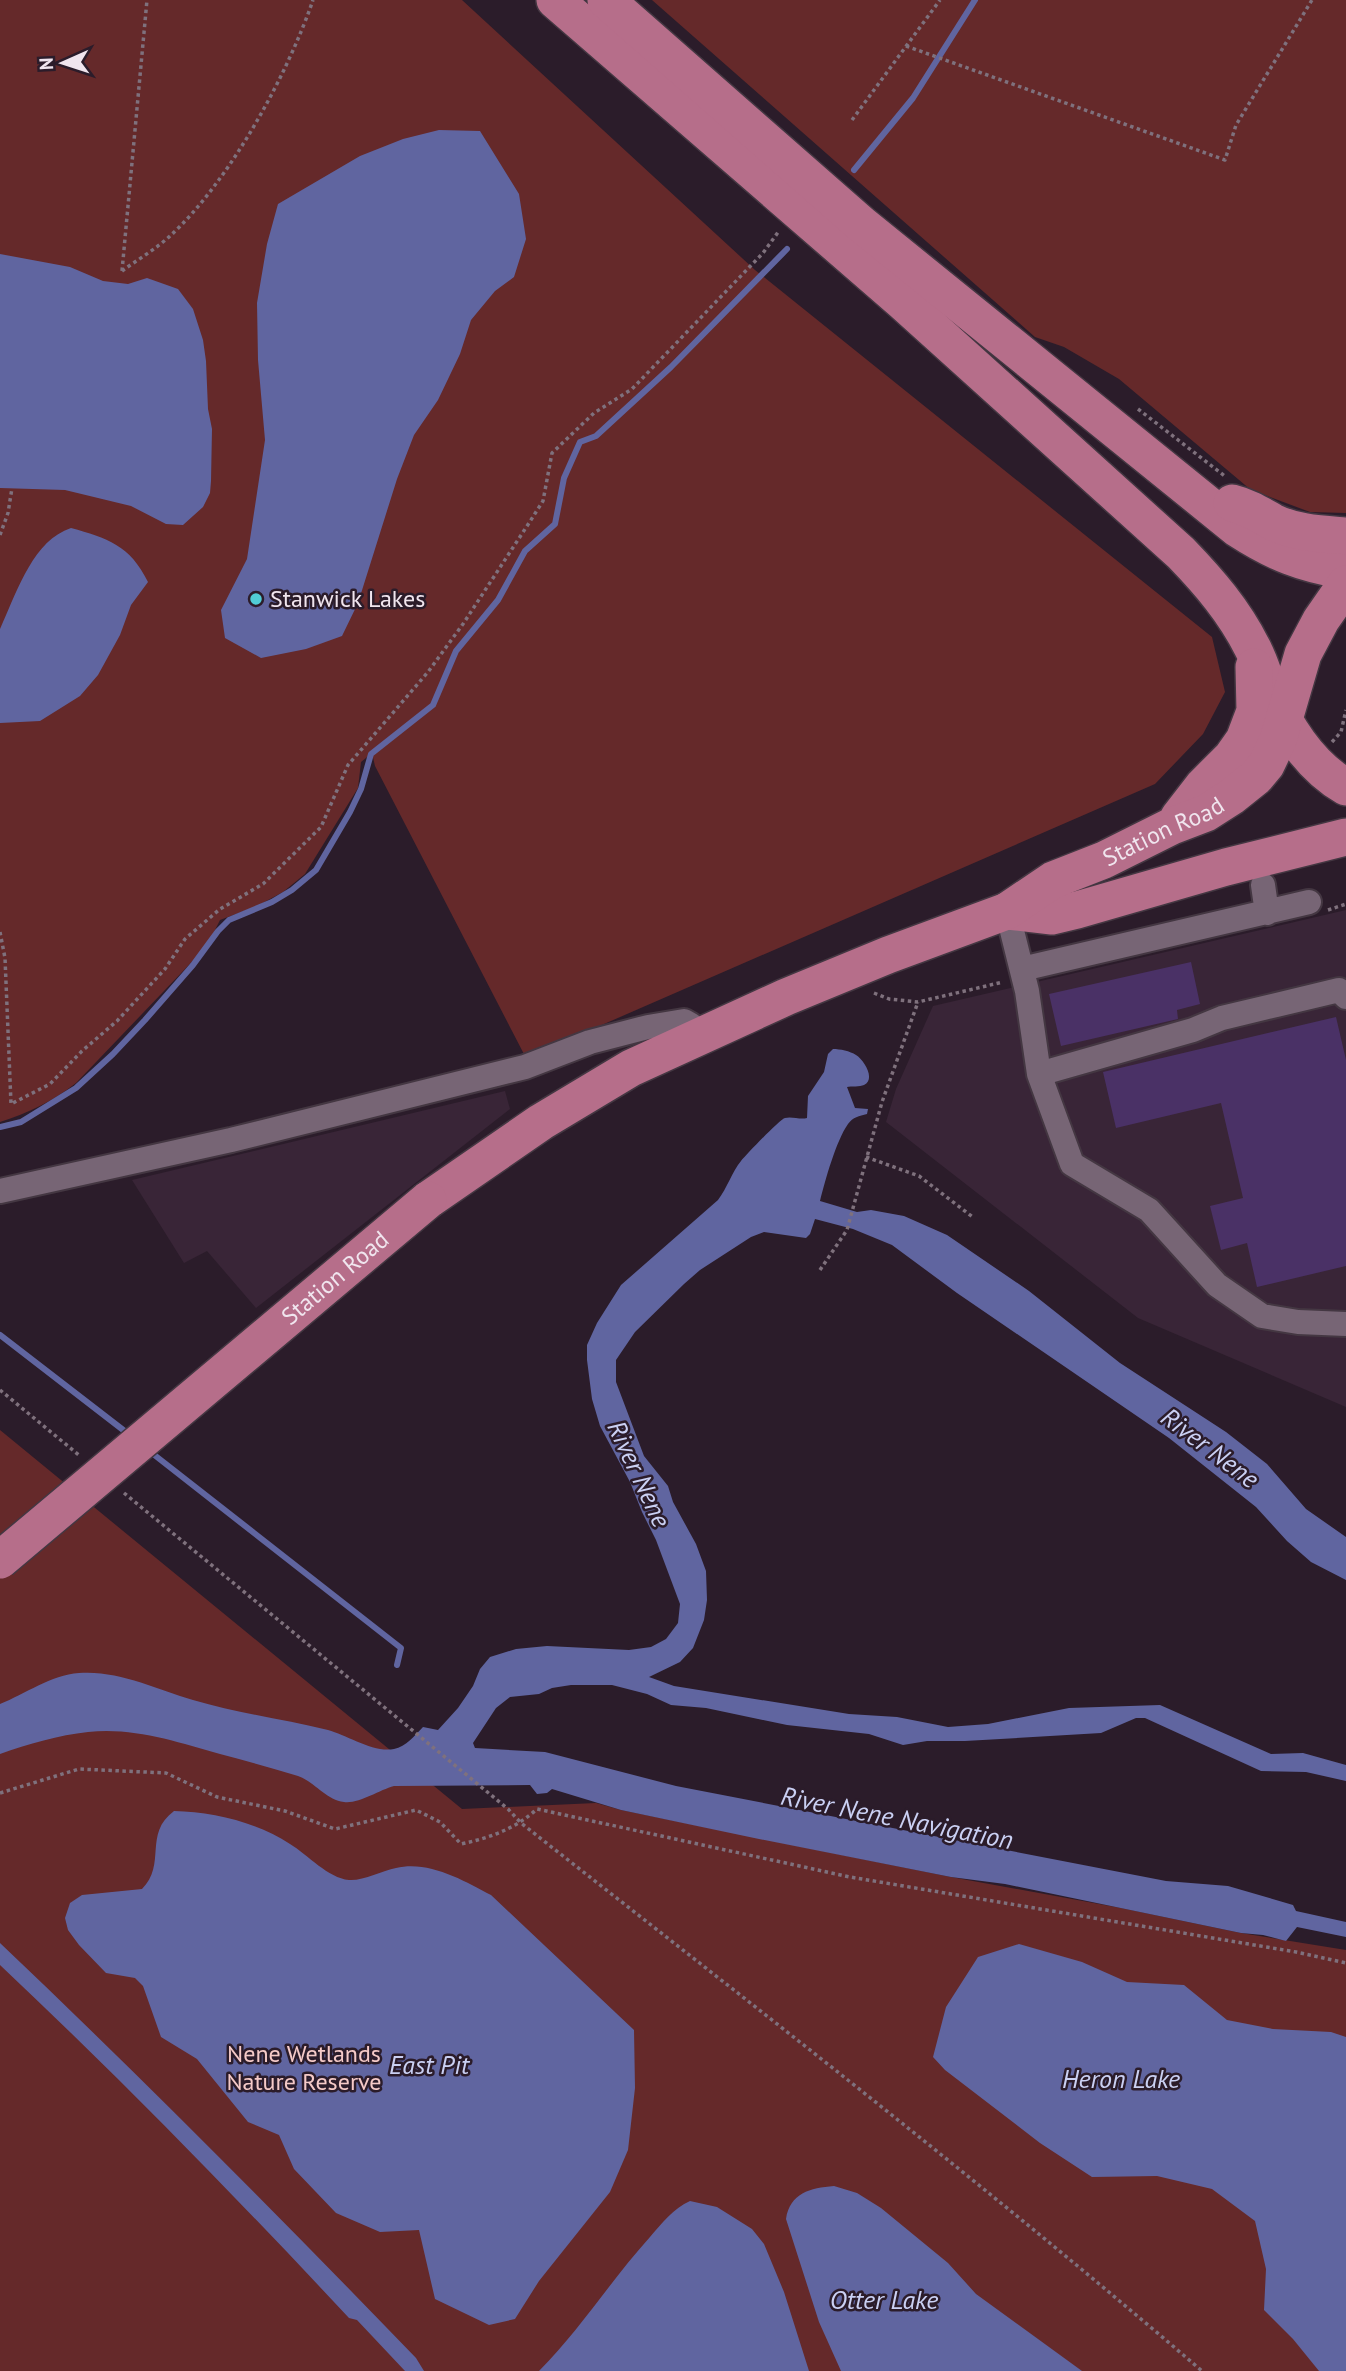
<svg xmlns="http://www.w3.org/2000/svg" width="1346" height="2371" font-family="'PT Sans',sans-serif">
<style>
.built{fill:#392537}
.green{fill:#65292a}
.water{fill:#6065a0}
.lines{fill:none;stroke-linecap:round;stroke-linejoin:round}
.stream{stroke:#6065a0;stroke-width:6}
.building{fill:#4a3166}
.minor-casing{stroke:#443742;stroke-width:28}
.highway-casing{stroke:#443742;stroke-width:40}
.path{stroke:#7f717d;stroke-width:3.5;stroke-dasharray:3.5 3.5;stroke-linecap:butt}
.minor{stroke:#776575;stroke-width:24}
.highway{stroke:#b66e8a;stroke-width:37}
.highway-bridge-casing{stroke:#443742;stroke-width:40;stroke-linecap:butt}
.highway-bridge{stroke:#b66e8a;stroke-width:37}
.poi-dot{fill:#51ccd5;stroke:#2b1c2a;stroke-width:2.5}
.labels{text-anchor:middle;stroke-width:5;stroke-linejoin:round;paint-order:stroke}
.poi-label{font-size:24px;fill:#f0e5ee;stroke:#2b1c2a;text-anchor:start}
.street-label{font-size:24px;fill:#f0e5ee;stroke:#2b1c2a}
.park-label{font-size:24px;fill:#f5cac8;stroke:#2b1c2a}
.water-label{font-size:26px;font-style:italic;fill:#cad0f3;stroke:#2b1c2a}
</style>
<rect width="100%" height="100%" fill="#2b1c2a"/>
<!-- built -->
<path class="built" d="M1346,910V1407L1138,1318L886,1122L896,1089L933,1006Z
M505,1091L510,1109L256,1308L207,1251L184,1263L132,1180Z"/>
<!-- green -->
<path class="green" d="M0,0H462L755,270L1212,637L1225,692L1203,734L1155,784L526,1058L375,766L372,753L361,762L358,788L305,874L283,892L257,906L220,920L207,946L76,1083C53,1101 28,1113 0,1122Z
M652,0H1346V513L1310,512L1251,490L1119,379L1064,347L1035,337Z
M0,1430L462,1809L596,1803L621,1810L951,1877L1121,1908L1241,1933L1346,1950V2371H0Z"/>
<!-- water -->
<path class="water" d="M439,130L480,131L519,194L526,239L514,277L495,291L471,320L460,354L438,400L414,435L397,479L358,603L342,636L306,649L261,658L225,638L221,610L247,559L265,440L258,360L257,303L267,244L278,204L360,156L403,139Z
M0,254L70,267L103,281L128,284L147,278L178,289L193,309L203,340L206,361L208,409L212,429L211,481L210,493L203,507L183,525L166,524L131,506L65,490L0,488Z
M71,528C107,538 130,545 148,582L131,605L120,635L98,675L80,696L40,721L0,723V629L3,622C18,589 34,540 71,528Z
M833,1049C840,1049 850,1051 856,1055C864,1060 876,1079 864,1085C860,1087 851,1086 847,1087L855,1108L868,1109L867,1114C859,1116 853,1117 848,1124C836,1141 825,1181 820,1201L857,1212L871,1210L904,1216L947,1235L1029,1291L1120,1363L1226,1432L1267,1464L1306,1509L1346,1537V1580L1311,1562L1287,1541L1256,1507L1169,1438L957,1293L892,1245L853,1229L815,1219L810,1234L806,1238L764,1232L751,1237L700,1270L684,1284L635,1332L616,1360V1382L644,1456L668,1486L673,1502L696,1544L706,1571L707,1600L704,1620L693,1648L680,1662L649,1677L674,1686L849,1714L897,1717L948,1727L988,1724L1069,1708L1160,1705L1271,1754L1303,1753L1346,1765V1781L1306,1772L1261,1771L1145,1718H1136L1101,1733L965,1741H927L903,1745L869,1734L787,1725L706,1708L671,1705L647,1694L612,1685H571L552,1688L539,1694L510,1697L496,1708L473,1743L475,1748L545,1752L676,1786L1166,1881L1228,1886L1293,1905L1296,1911L1346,1922V1937L1297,1927L1286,1941L1263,1935L1241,1933L1005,1884L951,1877L759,1839L621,1810L552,1789L547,1793L537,1794L530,1785L394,1786C379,1790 359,1804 344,1802C326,1800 315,1782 298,1776C272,1768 246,1761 220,1754C177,1742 134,1727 88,1732C59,1735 28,1744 0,1754V1704C25,1694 51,1675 79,1673C118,1670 156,1689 193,1700C237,1713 283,1719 328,1730C347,1735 373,1753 394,1749C406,1747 415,1735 423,1727L438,1730L458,1708L473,1686L480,1669L490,1657L516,1649L547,1646L629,1650L651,1647L666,1639L678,1623L680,1604L656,1540L642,1512L630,1482L600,1426L592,1399L587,1360V1345L597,1323L621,1285L718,1200C727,1188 732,1172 741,1161C746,1155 780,1119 785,1118C792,1116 800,1120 807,1118L808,1096L824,1072L828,1054Z
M174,1811C213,1812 257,1822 290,1844C308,1855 328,1878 349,1880C363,1881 382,1871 396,1868C428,1860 463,1880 491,1895L634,2030L635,2088L628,2150L610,2192L539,2281L515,2319L489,2325L435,2299L419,2230L380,2232L336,2213L294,2169L279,2135L248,2122L197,2059L161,2037L143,1986L135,1978L106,1973L79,1945L68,1930L65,1918L70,1903L82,1895L142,1889C167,1864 143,1834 174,1811Z
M0,1943C142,2078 280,2217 416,2358L424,2371H405L357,2320L349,2318C236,2197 121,2079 0,1965Z
M1019,1944L1082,1962L1127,1982L1184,1985L1227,2020L1273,2029L1331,2032L1346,2037V2371H1319L1293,2339L1264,2310L1266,2269L1255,2221L1212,2189L1157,2176L1092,2177L1040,2143L945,2070L933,2057L946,2007L978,1957Z
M834,2186L857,2193L881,2208L948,2263L976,2294L1082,2371H841L819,2322L786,2219C790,2193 810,2188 834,2186Z
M690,2201L717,2207L752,2229L764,2244L784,2292L809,2371H539C580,2330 611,2280 650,2237C661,2224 674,2208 690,2201Z"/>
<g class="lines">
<!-- stream -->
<path class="stream" d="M854,170L913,98L975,0
M0,1127L21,1122L76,1088L113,1054L145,1020L193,965L218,931L229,920L272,902L292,890L316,870L350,812L361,789L371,754L433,705L456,651L498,600L525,551L555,524L564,478L580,442L596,436L671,367L787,249
M0,1335L131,1436
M148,1450L401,1648L397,1665"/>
</g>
<!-- building -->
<path class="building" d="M1191,962L1200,1004L1177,1010L1178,1019L1061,1046L1049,994Z
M1336,1017L1346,1060V1266L1257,1287L1247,1243L1221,1250L1210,1206L1243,1198L1221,1103L1116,1128L1103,1072Z"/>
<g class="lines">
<!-- minor casing -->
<g class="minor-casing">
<path id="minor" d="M1263,885L1267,913
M1007,911L1027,991L1039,1074L1072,1164L1149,1210L1217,1285L1262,1316L1298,1322L1346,1324
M1022,969L1309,902
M1039,1074L1193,1030L1222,1018L1339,990L1346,997
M0,1191L231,1140L525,1067L590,1042L648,1027L684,1021L691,1025L696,1037"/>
</g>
<!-- highway casing -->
<g class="highway-casing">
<g id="highway">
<path d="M555,0L903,302L1181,553C1209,582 1234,611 1252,647C1260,661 1264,677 1270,692C1286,728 1311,767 1346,787"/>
<path d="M606,0L861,224L1238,529C1275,553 1303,564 1346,571"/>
<path d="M1232,503C1248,507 1259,514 1273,522C1295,533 1322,534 1346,536"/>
<path d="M1179,817L1203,786L1232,757L1244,740L1255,711L1254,667"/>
<path d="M1007,911L1052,916L1077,910L1226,867L1346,837"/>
<path id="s1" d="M428,1200L541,1122L631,1068L786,997L888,955L1007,911L1053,880L1104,860L1172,826L1206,813L1231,797L1256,777L1266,765L1278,740L1303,654L1321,620L1346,584"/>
</g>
</g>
<!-- path -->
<path class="path" d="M906,46L1225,160L1236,125L1312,0
M852,120L940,0
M122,271C137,260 156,249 170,236C229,182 287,76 313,0
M122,271L147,0
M1138,409L1226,477
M0,535L8,513L12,488
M1332,742L1341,732L1346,710
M1328,910L1346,904
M0,932L5,958L11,1104L50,1084L82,1051L117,1021L165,969L185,939L220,909L263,884L321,827L348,765L428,672L463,624L529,523L543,501L552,453L594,413L632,389L763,253L779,231
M874,993L889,999L918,1002L1003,982
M866,1157L919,1176L974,1218
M820,1270L847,1230L882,1102L918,1002
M0,1390L80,1456
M124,1493L508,1809L521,1823C750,2003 981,2181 1202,2371
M0,1793L79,1769L166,1773L217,1797L285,1811L335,1829L416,1810L440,1822L461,1844C489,1838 515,1829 537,1809L850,1877L1296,1952L1346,1963"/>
<!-- minor -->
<use href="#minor" class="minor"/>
<!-- highway -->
<use href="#highway" class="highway"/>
<!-- highway-bridge casing -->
<g class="highway-bridge-casing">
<g id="highway-bridge">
<path id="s2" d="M0,1560L428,1200"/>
</g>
</g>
<!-- highway-bridge -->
<use href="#highway-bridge" class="highway-bridge"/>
</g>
<!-- markers -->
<circle class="poi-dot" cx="256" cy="599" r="7"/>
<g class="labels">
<!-- poi labels -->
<g class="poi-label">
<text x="270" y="607">Stanwick Lakes</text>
</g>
<!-- street labels -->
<g class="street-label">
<text dy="8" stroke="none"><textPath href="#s1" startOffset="826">Station Road</textPath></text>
<text dy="8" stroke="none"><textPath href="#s2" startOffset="438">Station Road</textPath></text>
</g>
<!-- park labels -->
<g class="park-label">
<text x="304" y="2062">Nene Wetlands<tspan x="304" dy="28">Nature Reserve</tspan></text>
</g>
<!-- water labels -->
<g class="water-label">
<text transform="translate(1210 1448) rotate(37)" y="9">River Nene</text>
<text transform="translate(639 1474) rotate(65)" y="9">River Nene</text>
<text transform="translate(897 1818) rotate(11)" y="9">River Nene Navigation</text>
<text x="429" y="2074">East Pit</text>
<text x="1121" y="2088">Heron Lake</text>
<text x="884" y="2309">Otter Lake</text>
</g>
</g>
<!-- north arrow -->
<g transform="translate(63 63) rotate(267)" stroke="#2b1c2a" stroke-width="5" paint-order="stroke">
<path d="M0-5L12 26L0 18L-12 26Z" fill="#f0e5ee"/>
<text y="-10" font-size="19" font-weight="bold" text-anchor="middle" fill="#f0e5ee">N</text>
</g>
</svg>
